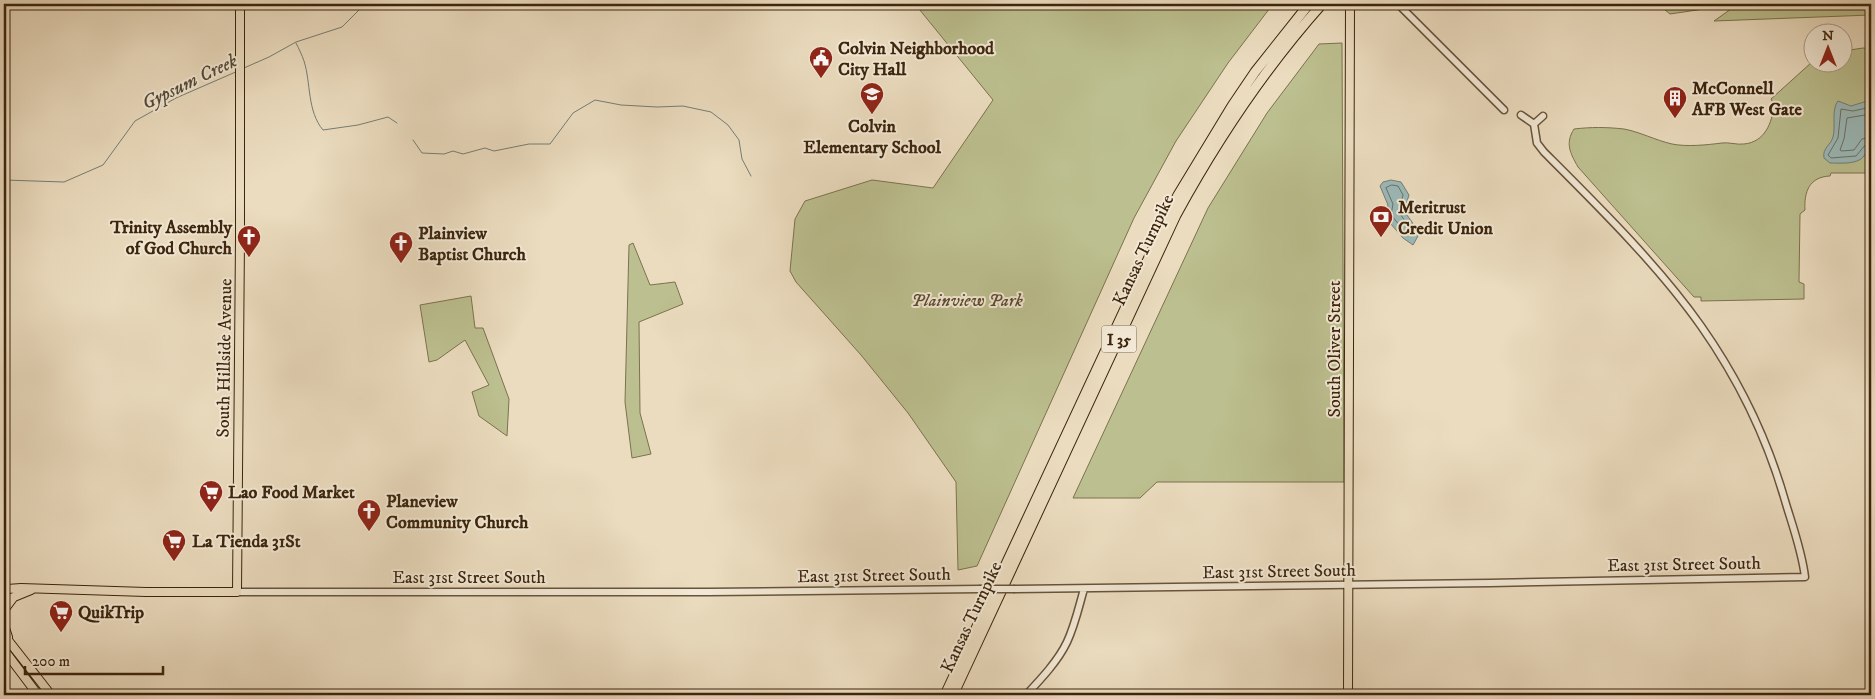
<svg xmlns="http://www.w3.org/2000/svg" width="1875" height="699" font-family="'IM FELL DW Pica',serif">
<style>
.green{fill:#bcbf8f;stroke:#7c724e}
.water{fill:#9bbaba;stroke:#757e75}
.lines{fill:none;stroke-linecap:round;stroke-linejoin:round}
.shore{stroke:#6c7064;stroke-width:1}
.stream{stroke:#757e75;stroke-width:1}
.minor-casing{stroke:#68533a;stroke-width:9}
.major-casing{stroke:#3c250d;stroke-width:10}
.highway-casing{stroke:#3c250d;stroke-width:11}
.minor{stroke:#f2e8d5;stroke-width:6}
.major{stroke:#ebdcbf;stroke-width:8}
.highway{stroke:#ebdcbf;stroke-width:9}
.rail-casing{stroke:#3c250d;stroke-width:3}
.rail{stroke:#f2e8d5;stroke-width:1;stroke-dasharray:4;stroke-linecap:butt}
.minor-bridge-casing{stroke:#68533a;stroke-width:9;stroke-linecap:butt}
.minor-bridge{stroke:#f2e8d5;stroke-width:6}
.labels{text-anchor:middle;stroke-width:4;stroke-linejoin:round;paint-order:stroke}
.shield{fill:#f2e8d5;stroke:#736049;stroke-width:1}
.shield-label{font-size:16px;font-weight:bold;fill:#3c250d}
.poi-label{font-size:18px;font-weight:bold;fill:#3c250d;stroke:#f2e8d5;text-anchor:start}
.street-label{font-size:18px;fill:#3c250d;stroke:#f2e8d5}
.park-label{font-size:18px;font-style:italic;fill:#5c4c2e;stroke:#f2e8d5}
.water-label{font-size:19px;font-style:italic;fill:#544a38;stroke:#f2e8d5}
</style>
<rect width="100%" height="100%" fill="#ebdcbf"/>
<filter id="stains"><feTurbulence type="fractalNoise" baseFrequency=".004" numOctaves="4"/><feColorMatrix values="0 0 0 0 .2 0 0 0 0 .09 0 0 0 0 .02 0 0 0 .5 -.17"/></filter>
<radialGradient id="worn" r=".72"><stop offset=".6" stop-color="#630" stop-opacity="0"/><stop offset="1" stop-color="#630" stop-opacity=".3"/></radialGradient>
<!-- green -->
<path class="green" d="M915,4H1273L1228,63L1176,141L1134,218L977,566L958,570L956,482L908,413L861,355L796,282L790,271L795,219L805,201L872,180L933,188L993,100Z
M1658,4H1724V6L1670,14Z
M1738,4H1871V15L1714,21Z
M1342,43L1344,482H1157L1140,498H1073L1208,208L1267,113L1319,44Z
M1863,48L1871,49V173H1831L1830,176C1809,177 1804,192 1805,210L1800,214L1799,282L1804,284V299L1701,301V297H1694L1578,167C1570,153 1565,143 1574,129C1591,127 1606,127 1624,129C1640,132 1655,140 1672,144C1687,147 1706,145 1722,143C1729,142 1737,145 1744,144C1765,142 1772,123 1774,105L1771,99L1812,62H1842L1843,51Z
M633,243L650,285L675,282L683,304L639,322L640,413L651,454L632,458L625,402L629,245Z
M471,296L475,328H483L509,399L507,436L479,416L472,392L489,385L465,340L437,360L429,362L420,305Z"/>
<!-- water -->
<path class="water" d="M1838,101L1851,106L1864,102L1871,103C1871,118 1875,155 1857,161C1849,164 1838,163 1830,163L1824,158C1822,148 1831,145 1833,137C1836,126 1831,110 1838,101Z
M1391,180L1401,182L1409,195L1404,211L1412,222L1418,236L1413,245L1403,238L1390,223L1386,214L1388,205L1380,186L1383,182Z"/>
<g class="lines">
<!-- shore -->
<path class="shore" d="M1871,107L1853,111L1841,109L1838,138L1828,155L1831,158L1856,156L1866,144L1871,143
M1871,114L1847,118L1844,139L1840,150L1842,151L1854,150L1862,139L1871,137
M1392,185L1398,186L1403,195L1399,212L1410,229L1408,233H1406L1391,215L1393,204L1386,188Z"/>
<!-- stream -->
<path class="stream" d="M296,43C299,49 302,55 304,61C311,83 307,111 323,130L358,125L388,117L397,123
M244,68L269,57L296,42L342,27L365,4
M413,140L422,153L444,154L453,151L463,154L485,148L494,151L529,144H550L573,113L595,100L621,105L657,107L683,106L711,112L728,125L739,140L742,159L751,176
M4,180L64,182L103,165L135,121L176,98L238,71"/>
<!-- minor casing -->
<g class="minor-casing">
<path id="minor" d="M1398,4L1504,110
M1534,124L1543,116
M1015,589L1490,583L1805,577C1802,552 1793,527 1786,504C1768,440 1739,380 1701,326C1658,265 1597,205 1544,152L1537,143L1534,124L1521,115
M237,592H708L979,589
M1026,695C1041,679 1058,661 1067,642C1075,625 1079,606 1084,589"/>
</g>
<!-- major casing -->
<g class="major-casing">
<path id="major" d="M4,591L7,589L21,588L146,592H237L240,239V4
M4,601L31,590
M4,610L13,598
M4,625L8,637
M4,635L51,695
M4,650L38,695
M1348,695L1350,4"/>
</g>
<!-- highway casing -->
<g class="highway-casing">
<path id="highway" d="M945,695L1178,195L1232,106L1255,72L1309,4
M953,695L1176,215C1217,140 1265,68 1322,4"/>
</g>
<!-- minor -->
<use href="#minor" class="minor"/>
<!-- major -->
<use href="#major" class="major"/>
<!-- highway -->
<use href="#highway" class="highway"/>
<!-- rail casing -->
<g class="rail-casing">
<path id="rail" d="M4,687L10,695"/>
</g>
<!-- rail -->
<use href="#rail" class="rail"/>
<!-- minor-bridge casing -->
<g class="minor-bridge-casing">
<path id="minor-bridge" d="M979,589H1015"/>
</g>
<!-- minor-bridge -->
<use href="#minor-bridge" class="minor-bridge"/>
</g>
<!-- icons -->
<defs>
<g id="civic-pin" transform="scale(1.25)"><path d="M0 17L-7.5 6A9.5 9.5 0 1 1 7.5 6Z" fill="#8f2418" stroke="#f2e8d5"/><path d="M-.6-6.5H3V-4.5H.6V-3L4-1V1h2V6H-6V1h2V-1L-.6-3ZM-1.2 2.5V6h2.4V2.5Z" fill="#fff"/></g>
<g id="school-pin" transform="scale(1.25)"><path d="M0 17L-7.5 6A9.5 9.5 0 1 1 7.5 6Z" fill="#8f2418" stroke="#f2e8d5"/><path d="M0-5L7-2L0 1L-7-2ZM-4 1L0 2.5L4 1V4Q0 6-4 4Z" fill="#fff"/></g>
<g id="building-pin" transform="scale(1.25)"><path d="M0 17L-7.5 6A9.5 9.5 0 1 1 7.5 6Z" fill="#8f2418" stroke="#f2e8d5"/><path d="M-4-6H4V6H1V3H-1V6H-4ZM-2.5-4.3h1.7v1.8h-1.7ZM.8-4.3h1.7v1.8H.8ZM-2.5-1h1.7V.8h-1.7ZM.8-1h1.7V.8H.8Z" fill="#fff"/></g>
<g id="bank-pin" transform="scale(1.25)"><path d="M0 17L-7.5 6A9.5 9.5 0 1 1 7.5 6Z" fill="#8f2418" stroke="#f2e8d5"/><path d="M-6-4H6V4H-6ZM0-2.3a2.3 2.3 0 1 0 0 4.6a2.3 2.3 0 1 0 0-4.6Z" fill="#fff"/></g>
<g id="church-pin" transform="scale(1.25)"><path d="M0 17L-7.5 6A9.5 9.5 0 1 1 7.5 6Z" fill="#8f2418" stroke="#f2e8d5"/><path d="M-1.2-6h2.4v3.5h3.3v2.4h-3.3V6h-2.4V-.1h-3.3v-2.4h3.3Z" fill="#fff"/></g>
<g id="supermarket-pin" transform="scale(1.25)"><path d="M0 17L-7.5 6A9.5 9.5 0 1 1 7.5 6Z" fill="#8f2418" stroke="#f2e8d5"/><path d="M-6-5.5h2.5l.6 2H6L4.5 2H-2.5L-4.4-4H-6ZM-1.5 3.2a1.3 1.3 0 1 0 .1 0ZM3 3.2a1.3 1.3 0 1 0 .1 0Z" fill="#fff"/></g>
</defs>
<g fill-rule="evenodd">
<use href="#civic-pin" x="821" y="58"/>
<use href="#school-pin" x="872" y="94"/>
<use href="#building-pin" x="1675" y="98"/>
<use href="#bank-pin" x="1381" y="217"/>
<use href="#church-pin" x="249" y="237"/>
<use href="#church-pin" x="401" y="243"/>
<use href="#supermarket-pin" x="211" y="492"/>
<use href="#church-pin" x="369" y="511"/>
<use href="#supermarket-pin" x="174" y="541"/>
<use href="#supermarket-pin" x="61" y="612"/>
</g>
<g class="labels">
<!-- shield labels -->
<rect class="shield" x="1101.5" y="325.5" width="35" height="27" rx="4"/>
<g class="shield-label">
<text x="1119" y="345">I 35</text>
</g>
<!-- poi labels -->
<g class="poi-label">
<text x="838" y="54">Colvin Neighborhood<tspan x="838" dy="21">City Hall</tspan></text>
<text x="1692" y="94">McConnell<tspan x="1692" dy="21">AFB West Gate</tspan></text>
<text x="872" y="132" text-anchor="middle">Colvin<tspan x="872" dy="21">Elementary School</tspan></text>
<text x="1398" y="213">Meritrust<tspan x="1398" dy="21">Credit Union</tspan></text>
<text x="232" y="233" text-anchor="end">Trinity Assembly<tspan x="232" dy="21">of God Church</tspan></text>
<text x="418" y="239">Plainview<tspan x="418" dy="21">Baptist Church</tspan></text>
<text x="228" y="498">Lao Food Market</text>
<text x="386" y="507">Planeview<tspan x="386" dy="21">Community Church</tspan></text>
<text x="192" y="547">La Tienda 31St</text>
<text x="78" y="618">QuikTrip</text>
</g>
<!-- street labels -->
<g class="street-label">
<text transform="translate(1143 250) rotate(-65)" y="6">Kansas Turnpike</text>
<text transform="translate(1334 349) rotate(-90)" y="6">South Oliver Street</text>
<text transform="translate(224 358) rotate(-89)" y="6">South Hillside Avenue</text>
<text transform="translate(1684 564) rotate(-1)" y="6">East 31st Street South</text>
<text transform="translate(1279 571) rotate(-1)" y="6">East 31st Street South</text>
<text transform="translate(874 575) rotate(-1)" y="6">East 31st Street South</text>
<text x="469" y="583">East 31st Street South</text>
<text transform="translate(971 617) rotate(-65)" y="6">Kansas Turnpike</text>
</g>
<!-- park labels -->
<g class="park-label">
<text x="967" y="306">Plainview Park</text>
</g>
<!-- water labels -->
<g class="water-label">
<text transform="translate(189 81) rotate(-26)" y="7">Gypsum Creek</text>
</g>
</g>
<!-- margin -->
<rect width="1875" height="699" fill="none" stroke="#ebdcbf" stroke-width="20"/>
<rect x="5" y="5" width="1865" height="689" fill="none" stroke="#3c250d" stroke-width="2.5"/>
<rect x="10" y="10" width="1855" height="679" fill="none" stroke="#3c250d"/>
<!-- north arrow -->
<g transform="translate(1828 48)"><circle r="24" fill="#f2e8d5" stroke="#a99a85"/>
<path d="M0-4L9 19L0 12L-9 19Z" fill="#8f2418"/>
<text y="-8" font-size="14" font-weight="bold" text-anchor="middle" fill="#3c250d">N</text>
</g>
<!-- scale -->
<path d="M25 666v8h138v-8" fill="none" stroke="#3c250d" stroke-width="2.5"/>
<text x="32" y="666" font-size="15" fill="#3c250d" stroke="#f2e8d5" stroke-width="4" paint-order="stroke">200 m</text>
<rect width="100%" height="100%" filter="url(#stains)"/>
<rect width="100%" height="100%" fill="url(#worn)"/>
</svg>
